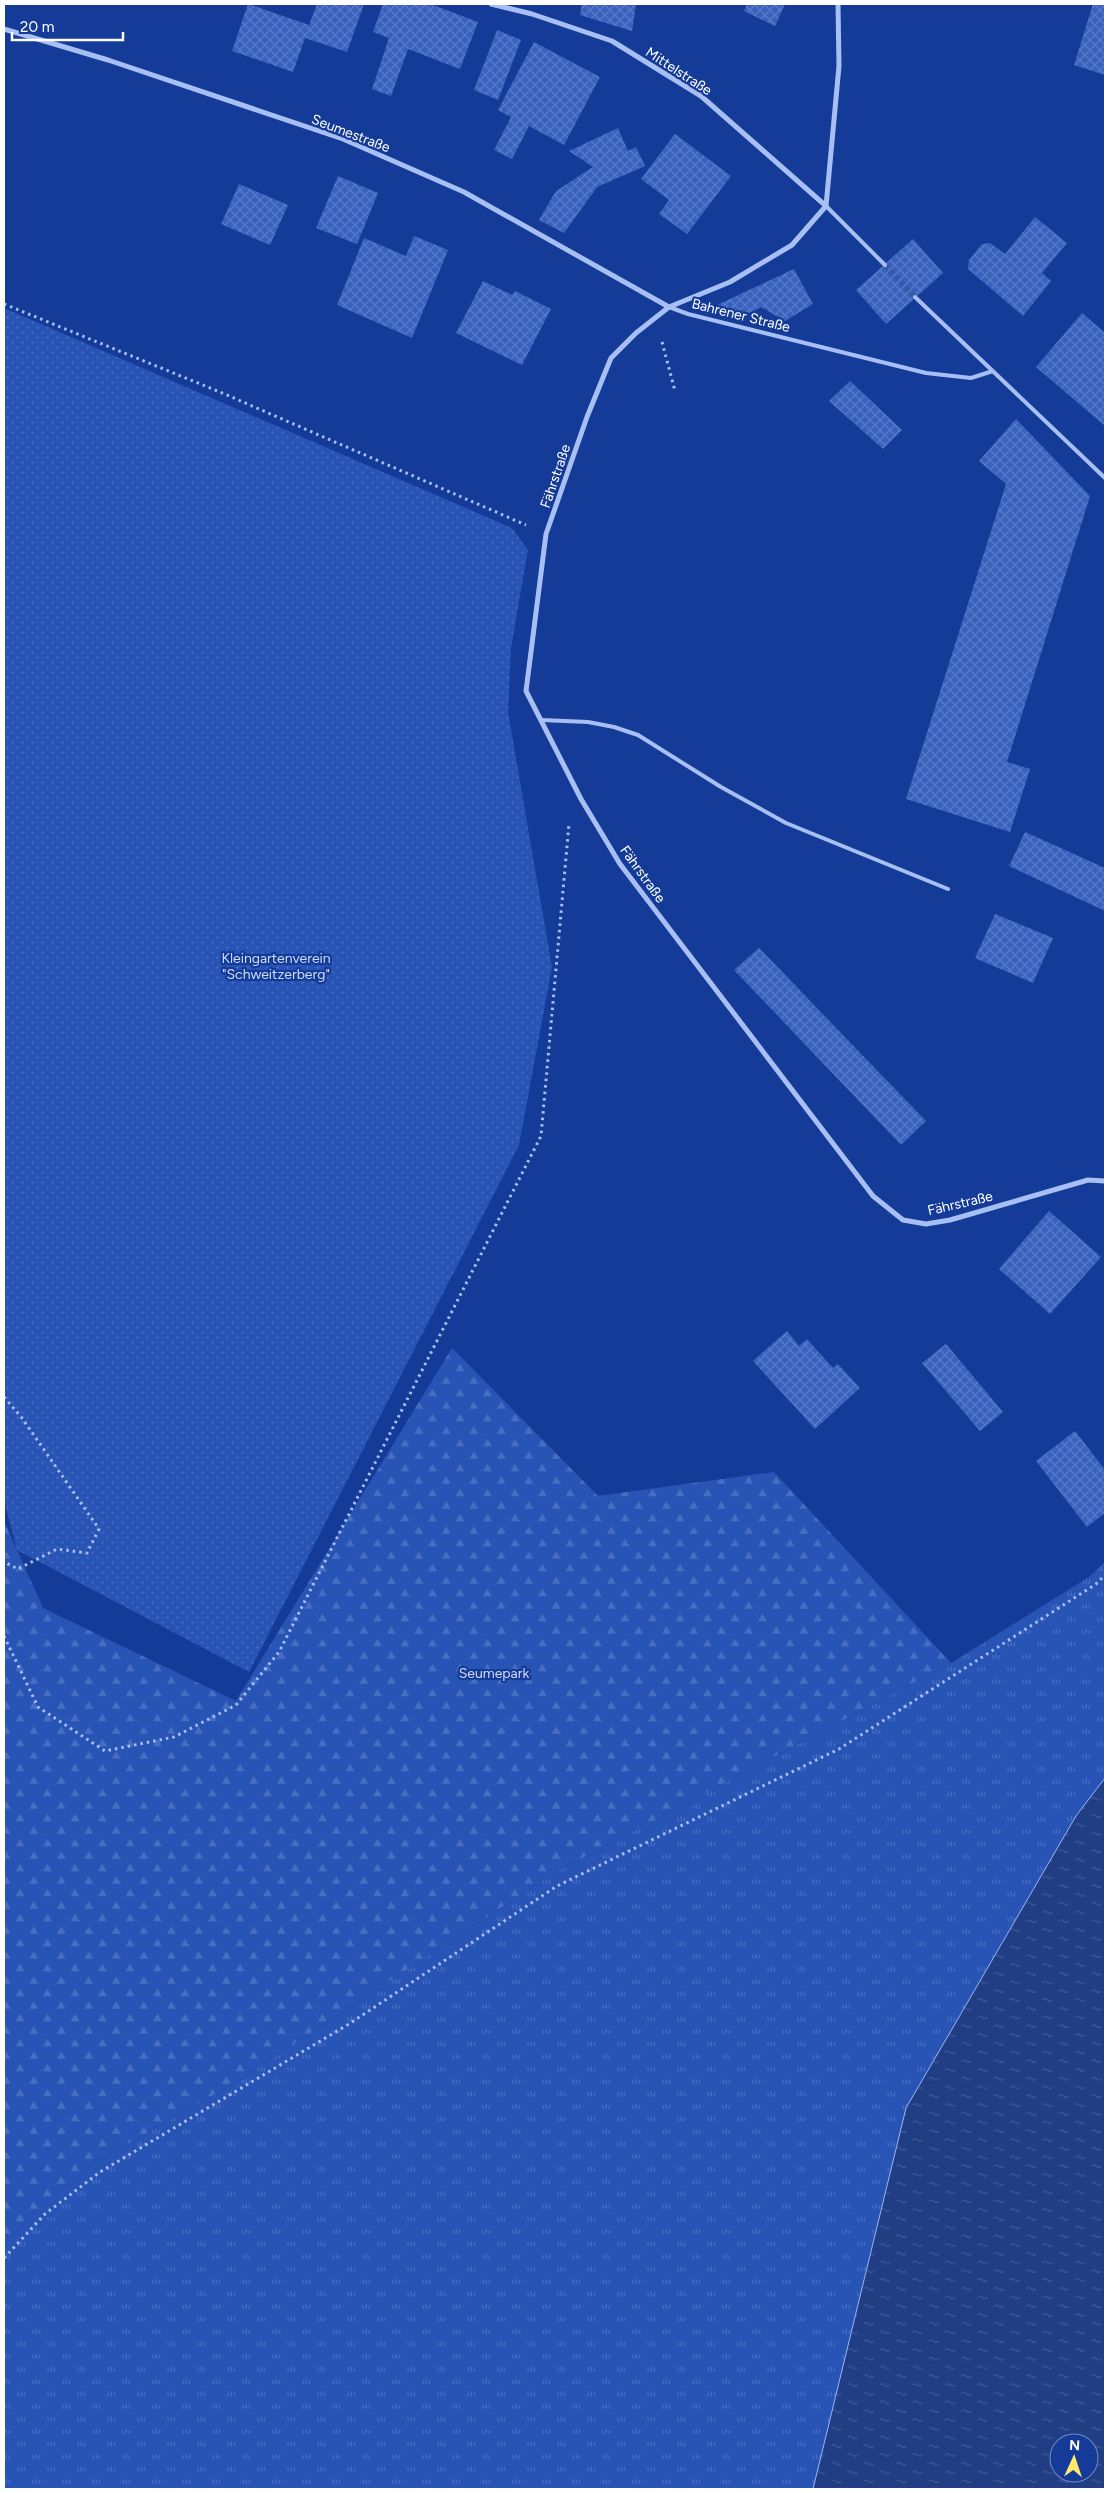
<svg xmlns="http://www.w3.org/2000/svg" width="1109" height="2493" font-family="Figtree,sans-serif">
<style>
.grass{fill:url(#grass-tufts)}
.forest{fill:url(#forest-firs)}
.garden{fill:url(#garden-dots)}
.water{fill:url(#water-ripples);stroke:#9ab7f5;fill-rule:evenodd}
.building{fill:url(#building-cross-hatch)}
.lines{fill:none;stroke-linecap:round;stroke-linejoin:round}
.minor-tunnel{stroke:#3858a7;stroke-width:5;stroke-dasharray:5 2.5;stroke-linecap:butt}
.path{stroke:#a7bff2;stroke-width:3;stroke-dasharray:2.5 4;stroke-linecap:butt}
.service{stroke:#a7bff2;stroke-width:4}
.minor{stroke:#a7bff2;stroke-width:5}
.labels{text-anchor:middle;stroke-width:4.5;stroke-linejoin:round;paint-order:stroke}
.street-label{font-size:14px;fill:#fff;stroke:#153b98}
.park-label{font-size:14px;fill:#cfddfd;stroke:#153b98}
</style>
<defs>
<pattern id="grass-tufts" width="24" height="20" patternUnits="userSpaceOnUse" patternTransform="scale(1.25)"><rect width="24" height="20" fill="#2854b6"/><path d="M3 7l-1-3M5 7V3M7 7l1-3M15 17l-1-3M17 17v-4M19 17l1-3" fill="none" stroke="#486ec1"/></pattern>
<pattern id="forest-firs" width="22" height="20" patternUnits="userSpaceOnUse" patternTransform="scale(1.25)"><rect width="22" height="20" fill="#2854b6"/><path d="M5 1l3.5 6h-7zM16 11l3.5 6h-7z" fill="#486ec1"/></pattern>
<pattern id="garden-dots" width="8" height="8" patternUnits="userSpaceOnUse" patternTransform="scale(1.25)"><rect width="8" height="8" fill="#2854b6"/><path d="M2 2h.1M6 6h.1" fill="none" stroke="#486ec1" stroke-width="1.8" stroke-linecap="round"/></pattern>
<pattern id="water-ripples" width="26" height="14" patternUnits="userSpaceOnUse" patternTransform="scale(1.25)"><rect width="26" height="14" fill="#213e85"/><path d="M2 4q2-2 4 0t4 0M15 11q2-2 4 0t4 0" fill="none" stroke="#425b97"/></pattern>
<pattern id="building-cross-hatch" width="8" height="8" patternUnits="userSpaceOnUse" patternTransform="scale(1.25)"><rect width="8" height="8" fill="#3962be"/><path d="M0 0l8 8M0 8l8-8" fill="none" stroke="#577ac8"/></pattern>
</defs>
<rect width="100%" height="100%" fill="#153b98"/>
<!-- grass -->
<path class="grass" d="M1105,1562V1778L1076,1816L906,2108L813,2489H4V2243L37,2210L91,2165L236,2082L552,1874L951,1663L1089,1577Z"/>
<!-- forest -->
<path class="forest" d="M452,1348L598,1496L774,1472L951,1663L552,1874L236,2082L91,2165L37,2210L4,2243V1521L43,1608L236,1701Z"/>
<!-- garden -->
<path class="garden" d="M4,308L512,528L528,550L511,648L508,712L552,967L519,1145L249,1672L17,1550L4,1500Z"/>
<!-- water -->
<path class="water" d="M1105,1778V2489H813L906,2108L1076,1816ZM1059,2443H1089V2473H1059Z"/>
<!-- building -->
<path class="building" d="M248,4L309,25L317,4H364L347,52L305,38L293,72L232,51Z
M383,4H430L478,22L460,69L408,49L391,96L372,89L389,38L373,32Z
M582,4H636L632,31L580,15Z
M747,4H785L775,26L744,11Z
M1093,4H1105V75L1074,65Z
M497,30L521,40L498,100L474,90Z
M534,42L600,77L564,145L529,126L512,159L494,150L511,117L498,110Z
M618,128L628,151L636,147L645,166L597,187L564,233L539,220L556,191L593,167L569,151Z
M675,134L731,176L687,234L659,214L669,200L641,179Z
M338,176L378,193L357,244L316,228Z
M239,184L288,205L270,245L221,224Z
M1035,217L1067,243L1042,273L1051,281L1023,316L968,269L969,260L982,244L990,243L1005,254Z
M414,236L448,250L412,338L337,305L364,238L406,256Z
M913,239L943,273L886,324L856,290Z
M794,269L813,304L785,321L761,307L744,316L717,305Z
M483,281L512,295L515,291L551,309L522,365L456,333Z
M1082,313L1105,333V426L1036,367Z
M850,381L902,430L883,449L829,401Z
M1016,419L1090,496L1007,762L1030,769L1010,832L906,799L1006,484L979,461Z
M1025,832L1105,868V911L1009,866Z
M995,914L1053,938L1033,983L975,958Z
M759,948L926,1121L901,1145L734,970Z
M1049,1211L1101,1257L1050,1314L999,1269Z
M787,1331L799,1346L807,1339L833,1368L838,1364L860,1388L815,1429L753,1361Z
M946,1344L1003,1412L980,1431L922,1363Z
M1075,1431L1105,1470V1513L1087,1527L1036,1461Z"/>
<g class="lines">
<!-- minor-tunnel -->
<path class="minor-tunnel" d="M885,265L915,297"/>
<!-- path -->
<path class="path" d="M4,304L220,392L526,525
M662,342L675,391
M4,1397L22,1418L99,1529L87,1553L57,1549L18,1569L4,1562
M4,1636L38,1707L105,1751L174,1737L236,1705L279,1652L541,1136L569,824
M4,2258L45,2214L100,2172L349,2024L557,1886L839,1749L1096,1584L1105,1575"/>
<!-- service -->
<path class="service" d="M826,206L885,265
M915,297L1105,478
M669,307L688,314L926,373L971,378L993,371
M542,720L588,722L614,727L638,735L721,787L786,823L948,889"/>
<!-- minor -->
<path class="minor" d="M491,4L532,14L612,41L701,96L826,206
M838,4L839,66L826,206L792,245L730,282L669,307L636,333L611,358L587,417L546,534L526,691L581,799L620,864L873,1196L903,1220L926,1224L950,1220L1088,1180L1105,1181
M4,29L108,60L343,139L464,192L669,307"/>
</g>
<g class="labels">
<!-- street labels -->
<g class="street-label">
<text transform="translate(679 71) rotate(33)" y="5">Mittelstraße</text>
<text transform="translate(351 133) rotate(21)" y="5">Seumestraße</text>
<text transform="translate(741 315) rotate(14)" y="5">Bahrener Straße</text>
<text transform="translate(555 476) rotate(-71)" y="5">Fährstraße</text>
<text transform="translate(643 874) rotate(54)" y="5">Fährstraße</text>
<text transform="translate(960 1203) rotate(-13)" y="5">Fährstraße</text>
</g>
<!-- park labels -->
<g class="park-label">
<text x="276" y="963">Kleingartenverein<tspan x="276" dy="16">"Schweitzerberg"</tspan></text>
<text x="494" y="1678">Seumepark</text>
</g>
</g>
<!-- border -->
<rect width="1109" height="2493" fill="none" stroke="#ffffff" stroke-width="10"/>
<!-- north arrow -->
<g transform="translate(1074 2458) rotate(3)"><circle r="24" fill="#153b98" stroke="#7389c1"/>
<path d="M0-4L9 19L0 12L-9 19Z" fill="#ffe969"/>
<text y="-8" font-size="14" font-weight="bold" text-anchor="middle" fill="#ffffff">N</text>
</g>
<!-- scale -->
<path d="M12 32v8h111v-8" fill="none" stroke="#ffffff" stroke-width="2.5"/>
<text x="20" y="32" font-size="15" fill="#ffffff" stroke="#153b98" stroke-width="4" paint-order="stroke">20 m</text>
</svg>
